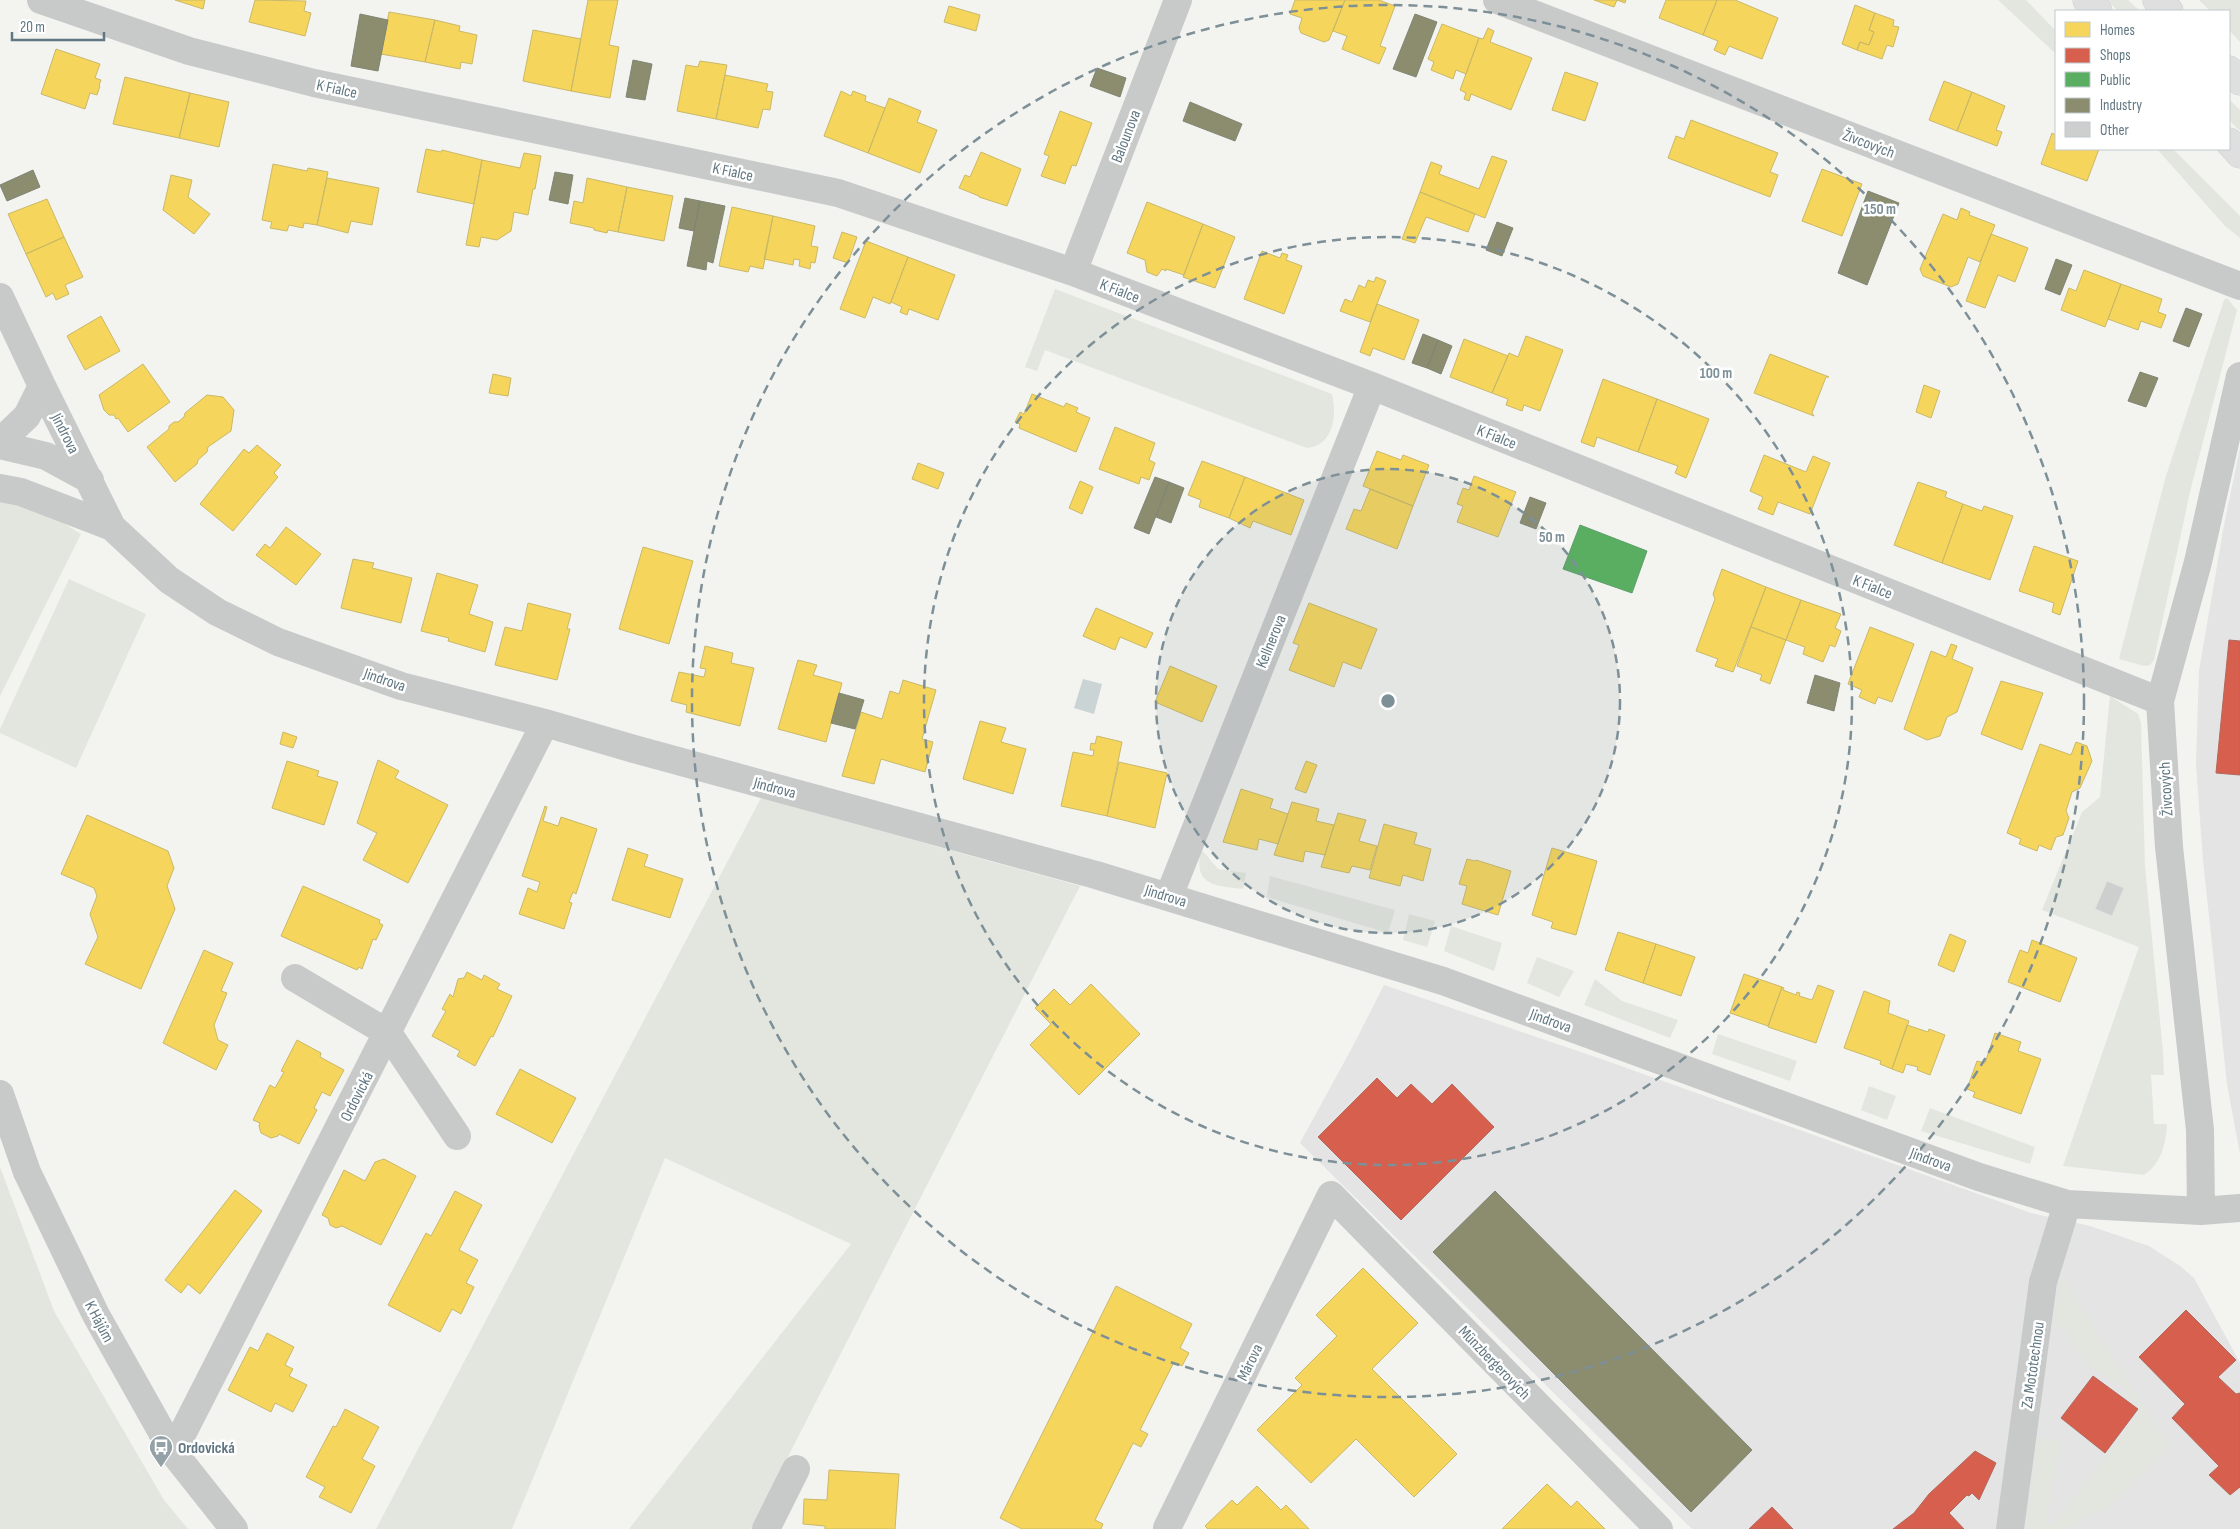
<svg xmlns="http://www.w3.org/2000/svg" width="2240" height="1529" font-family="'Sofia Sans Condensed',sans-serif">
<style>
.built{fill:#e3e4e3}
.green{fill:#e3e6de;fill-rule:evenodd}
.water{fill:#cad4d5}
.homes{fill:#f6d55c;stroke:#c9b967}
.shops{fill:#d6604d;stroke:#b3675d}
.public{fill:#5aae61;stroke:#5c9e6b}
.industry{fill:#8c8c6e;stroke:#7f8674}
.building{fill:#cccfce;stroke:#e2e2e0}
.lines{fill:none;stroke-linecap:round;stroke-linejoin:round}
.highway-casing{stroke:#cfd0cf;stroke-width:29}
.minor{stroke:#c8caca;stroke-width:28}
.highway{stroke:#dedfde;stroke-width:28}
.ring{fill:none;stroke:#7d8f97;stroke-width:2.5;stroke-dasharray:9 6}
.labels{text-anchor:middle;stroke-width:5;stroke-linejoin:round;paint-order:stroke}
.street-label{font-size:16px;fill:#617782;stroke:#fff}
.poi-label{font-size:16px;font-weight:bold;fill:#617782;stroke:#fff;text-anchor:start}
.centre{fill:#7d8f97;stroke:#fff;stroke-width:2.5}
.ring-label{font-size:15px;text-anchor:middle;font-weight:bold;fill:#7d8f97;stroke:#fff;stroke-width:5;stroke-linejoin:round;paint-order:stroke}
</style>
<rect width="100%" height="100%" fill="#f3f3f0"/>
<!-- built -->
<path class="built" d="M2240,448V1154L2227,1084L2203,860L2196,764L2199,671L2224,525Z
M1384,985L1607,1061L2031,1213L2090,1226L2149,1246L2180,1266L2194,1278L2240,1363V1529H1692L1300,1143L1353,1046Z"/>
<!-- green -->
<path class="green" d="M1998,0H2026L2056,31V54Z
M2107,0H2128L2140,11H2118Z
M2199,0H2240V42L2229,30V11H2210Z
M2229,99L2240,110V131L2229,120Z
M2157,149H2173L2240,216V238L2225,226Z
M1055,289L1332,394C1337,416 1334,445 1307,448L1045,350L1037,371L1025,367Z
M2227,298L2237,310L2190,492L2154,660L2150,665L2144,666L2119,659L2165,479L2224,300Z
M0,498L31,503L81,534L0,696Z
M69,579L146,614L76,768L0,733V729Z
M2110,696L2138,714L2141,723L2145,866L2163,1052L2164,1075H2151L2154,1124H2167C2166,1144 2161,1164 2144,1175L2063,1166L2139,947L2042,910L2082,812L2100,797ZM2107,881L2123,888L2112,916L2095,909Z
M761,798L1080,886L751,1529H629L851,1244L665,1158L512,1529H376Z
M1201,849L1218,869L1246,873L1243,889C1214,885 1193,886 1201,849Z
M1270,876L1395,910L1388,933L1267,897Z
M1409,914L1435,921L1427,947L1403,940Z
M1451,926L1502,943L1494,971L1444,951Z
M1537,957L1574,971L1559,997L1527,983Z
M1595,979L1622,1001L1678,1020L1670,1038L1584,1005Z
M1718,1034L1797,1061L1790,1081L1712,1054Z
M1869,1086L1896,1096L1887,1120L1861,1110Z
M1930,1108L2035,1147L2030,1164L1921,1131Z
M0,1167L54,1311L164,1500L188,1529H0Z
M2062,1278L2168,1446L2107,1509L2080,1519L2069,1529H2027L2038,1438L2060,1441L2046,1522L2053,1526L2141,1411L2121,1384L2091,1368L2064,1328L2053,1326Z"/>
<!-- water -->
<path class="water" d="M1083,679L1102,684L1094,714L1074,708Z"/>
<!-- homes -->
<path class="homes" d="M175,0H205L203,9Z
M255,0L306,1L304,11L311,13L305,36L249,22Z
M588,0H618L609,45L619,47L610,98L571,91Z
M1295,0H1345L1329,40L1324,42L1301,33L1299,28L1302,18L1290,14Z
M1345,0H1379L1395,6L1380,46L1386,48L1379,64L1342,49L1347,36L1333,31Z
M1594,0H1626L1625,3L1617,0L1614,7Z
M1666,0H1717L1703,35L1659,18Z
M1717,0H1735L1778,18L1762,59L1729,46L1725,55L1714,50L1718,41L1703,35Z
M1855,5L1875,13L1869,30L1874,32L1869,45L1860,42L1857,50L1842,44Z
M949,6L980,15L976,31L944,22Z
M389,12L435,20L425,62L381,54Z
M1875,13L1894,20L1893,26L1899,27L1893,47L1887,45L1882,59L1857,50L1860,42L1869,45L1874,32L1869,30Z
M435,20L460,26L459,31L477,35L472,64L461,62L460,69L425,62Z
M1442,24L1479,38L1466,74L1456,70L1453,79L1431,70L1434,62L1428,59Z
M1488,28L1494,31L1490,42L1532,58L1511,110L1471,94L1469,101L1464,99L1466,93L1460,90L1479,38L1483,39Z
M533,30L581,39L571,91L523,81Z
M56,49L100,64L95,78L101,80L99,85L100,86L97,95L90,93L85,109L41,94Z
M700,61L727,65L716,119L677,111L686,65L698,67Z
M1565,72L1598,83L1585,121L1552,110Z
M725,75L768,84L766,91L773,92L770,110L763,109L758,128L716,119Z
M125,77L190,93L179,138L113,124Z
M1944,81L1972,92L1957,131L1929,120Z
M841,91L851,96L853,91L866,96L865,101L885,108L868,153L824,136Z
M1972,92L2005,106L1996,130L2002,132L1997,146L1957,131Z
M190,93L229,102L219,147L179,138Z
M889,98L921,111L917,122L937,130L920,173L868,153Z
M1060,111L1092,123L1076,166L1072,165L1065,184L1041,176L1049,156L1044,154Z
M1691,120L1778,153L1770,172L1778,175L1770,197L1668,158L1676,136L1684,139Z
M2052,133L2056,135V149H2099L2087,181L2041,164Z
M426,149L441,152L442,150L482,160L474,204L417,192Z
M981,152L1021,169L1007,206L979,197V196L959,188L965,175L970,177Z
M524,153L541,156L535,189H533L528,215L514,212L511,231L497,240L481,237L479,247L466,245L482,160L520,168Z
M1492,156L1507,161L1485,218L1420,192L1431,162L1442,166L1439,174L1479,189Z
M273,164L307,171L308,168L328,172L317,225L304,223L303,228L289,225L287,231L270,228L272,222L262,220Z
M1822,169L1862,184L1842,236L1802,221Z
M171,175L192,180L188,197L210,214L194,234L163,210Z
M327,178L379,188L372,225L351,221L348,233L317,225Z
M587,178L627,187L618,232L608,230L607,233L594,230V228L570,223L574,201L583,203Z
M627,187L673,196L664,241L618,232Z
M1420,192L1475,214L1468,232L1426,217L1415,243L1402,239Z
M47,199L64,237L26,254L8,214Z
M1147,202L1203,224L1184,275L1166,269V271L1162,269L1157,276L1147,272L1145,260L1127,253Z
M732,207L773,216L763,269L750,266L748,272L719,266Z
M1961,208L1970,212L1969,215L1995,225L1980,262L1968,257L1958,284L1951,287L1923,276L1920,269L1943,214L1957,220Z
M773,216L815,226L811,246L818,247L815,263L811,262L810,269L799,266L800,260L794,259L793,265L764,259Z
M1203,224L1235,237L1215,288L1183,277Z
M842,232L857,237L848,263L833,258Z
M1991,234L2028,248L2015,282L1998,275L1985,308L1966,301Z
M64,237L83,277L65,285L69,294L56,300L53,293L46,297L26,254Z
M866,241L908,257L890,304L873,297L865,318L840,309Z
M1262,251L1280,258L1282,253L1288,255L1286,260L1302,266L1284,314L1244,299Z
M908,257L955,275L938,320L909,309L907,315L900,312L902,307L891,302Z
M2084,270L2121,284L2105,327L2061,310L2069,288L2076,291Z
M1376,277L1386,281L1370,322L1340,311L1345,299L1352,302L1359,285L1365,288L1368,280L1374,282Z
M2121,284L2162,299L2158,312L2166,315L2161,328L2141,321L2138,330L2108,319Z
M1377,304L1419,320L1404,360L1373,348L1370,356L1360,352Z
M101,316L120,351L85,370L67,336Z
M1526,336L1563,350L1540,411L1524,405L1522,411L1506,405L1508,399L1492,393L1509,353L1518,357Z
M1464,339L1508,356L1492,393L1450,377Z
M1770,354L1829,377H1826L1812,413L1814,416L1754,393Z
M143,364L170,402L128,432L118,418L116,419L114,415H109L104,410L99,395Z
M493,374L511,378L508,396L489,393Z
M1603,379L1657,399L1638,452L1597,437L1594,447L1581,442Z
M1924,385L1940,391L1931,418L1916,412Z
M1032,394L1064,407L1066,403L1078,408L1076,412L1090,418L1076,452L1019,428L1020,424L1015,422L1020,412L1024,414Z
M207,395L223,397L234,410L231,431L208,447L207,452L198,460L197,464L175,482L147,447L169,429V426L174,422H178L184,417L185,413Z
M1657,399L1709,419L1686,478L1675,473L1678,466L1638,452Z
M1115,427L1155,443L1149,460L1155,463L1149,480L1141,477L1139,484L1099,469Z
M257,445L281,465L274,473L278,477L233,531L200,504L244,449L249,453Z
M1377,451L1401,460L1403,455L1429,465L1413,506L1363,486Z
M1764,455L1806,472L1813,456L1830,463L1810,514L1778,502L1773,515L1758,509L1763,497L1750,491Z
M1202,461L1245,477L1229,518L1199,507L1201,500L1188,495Z
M918,463L944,473L938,489L912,479Z
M1474,476L1516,492L1498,537L1457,522L1463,506L1457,504L1463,488L1469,490Z
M1245,477L1304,500L1291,535L1253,521L1250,528L1229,518Z
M1080,481L1093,487L1082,514L1069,508Z
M1918,482L1947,492L1945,497L1963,504L1942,563L1894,545Z
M1370,489L1413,506L1397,549L1346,529L1354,509L1361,511Z
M1963,504L1982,511L1984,506L2013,516L1990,580L1942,563Z
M286,527L321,554L296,585L256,555L265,544L270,548Z
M2034,546L2078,561L2060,615L2052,612L2054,603L2019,591Z
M643,547L693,561L669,644L619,629Z
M353,559L374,563L372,568L412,578L401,623L341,608Z
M1722,569L1766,587L1733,672L1715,666L1718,659L1696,651L1715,599L1713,594Z
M437,573L478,585L469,614L493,622L485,652L448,641L449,638L421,631Z
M1766,587L1801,600L1786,640L1751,627Z
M1801,600L1841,614L1835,628L1841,631L1835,647L1830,645L1823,662L1803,654L1805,647L1786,640Z
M528,603L571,614L567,629H570L557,680L495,665L505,627L522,631Z
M1309,603L1377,629L1361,669L1343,662L1334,687L1289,670L1299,645L1293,643Z
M1096,608L1153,633L1146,648L1120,637L1115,650L1083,636Z
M1751,627L1786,640L1770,684L1760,680L1762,675L1737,666Z
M1870,627L1914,644L1892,702L1878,697L1875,704L1859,697L1862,690L1848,684Z
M1951,644L1957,646L1952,659L1973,668L1957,712L1947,717L1940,736L1927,740L1904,729L1931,651L1946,657Z
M705,646L733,653L731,663L754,668L740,726L686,712L687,705L671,701L679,672L704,677L706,669L700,668Z
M798,660L817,665L813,675L842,683L826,742L778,729Z
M1170,666L1217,686L1202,722L1155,702Z
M903,680L936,690L922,739L933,742L925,772L881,759L874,784L842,776L861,712L882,719L890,691L899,694Z
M2001,681L2043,693L2022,750L1981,734Z
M980,721L1006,728L1001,742L1026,749L1013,794L963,779Z
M283,732L297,737L293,748L280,744Z
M1097,736L1122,742L1107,816L1061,806L1073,752L1093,756L1094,750H1090L1091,743L1095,744Z
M2076,742L2087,746L2092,761L2080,788L2072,792L2066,811L2069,818L2063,835L2056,837L2051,850L2039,845L2037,851L2019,844L2021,839L2007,833L2040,744L2071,755Z
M378,760L399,771L395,778L448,805L408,883L363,860L377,833L357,823Z
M287,761L319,771L317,776L338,782L324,825L272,808Z
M1306,761L1317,765L1306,793L1295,789Z
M1119,762L1167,773L1155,828L1107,816Z
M1241,789L1273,799L1270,808L1288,814L1278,844L1259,839L1257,850L1223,842Z
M1292,802L1319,809L1316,821L1334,825L1325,855L1305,851L1303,862L1274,855Z
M545,806L547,807L543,821L558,826L561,817L597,829L576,894L573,892L569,902L572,903L564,929L519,914L528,888L537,892L540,882L522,876Z
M1338,813L1366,820L1359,841L1377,846L1370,870L1352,866L1349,873L1321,867Z
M87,815L168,851L174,868L167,886L175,909L141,989L85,964L98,937L90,914L97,896L94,888L61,874Z
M1384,824L1417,833L1414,844L1431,849L1423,881L1403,875L1400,886L1369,878Z
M628,848L648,855L644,866L683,879L670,918L612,900Z
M1552,848L1597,861L1576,935L1551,928L1553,922L1532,915Z
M1467,859L1475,861L1476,860L1511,871L1498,915L1462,904L1467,886L1459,884Z
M303,886L380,920L379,923L383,925L376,940L373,939L362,969L359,967L357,970L281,936Z
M1618,932L1656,944L1643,983L1605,970Z
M1950,934L1966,941L1954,972L1938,965Z
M2032,940L2077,958L2060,1002L2008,982L2020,950L2028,953Z
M1656,944L1695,957L1681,996L1643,983Z
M204,950L233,963L221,991L227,993L214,1025L218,1040L228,1045L216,1070L163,1043Z
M467,972L482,980L484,975L500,984L497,989L512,996L493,1037L491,1036L475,1066L457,1056L460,1051L432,1036L446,1011L442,1009L450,994L453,997L458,979L464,978Z
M1744,974L1782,987L1768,1026L1730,1013Z
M1091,984L1140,1034L1079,1095L1030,1045L1051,1024L1035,1008L1054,989L1070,1005Z
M1818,985L1834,991L1816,1043L1768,1027L1782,987L1784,988L1783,990L1796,995L1797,992L1800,993L1799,996L1812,1000Z
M1864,991L1890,1001L1888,1013L1909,1021L1892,1069L1880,1064L1881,1061L1844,1048Z
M1907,1025L1928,1032L1929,1029L1945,1035L1930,1075L1917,1070L1918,1067L1906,1064L1903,1073L1892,1069Z
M1995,1033L2021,1042L2018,1051L2041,1059L2021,1114L1973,1097L1975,1092L1967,1089L1977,1061L1985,1063Z
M297,1040L321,1053L320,1057L344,1070L330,1096L322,1092L314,1108L317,1110L299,1144L279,1134L278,1136L271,1138L261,1133L259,1126L260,1123L253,1120L270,1085L275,1088L284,1072L281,1071Z
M520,1069L576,1098L552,1143L496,1114Z
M384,1159L416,1176L381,1245L342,1226L336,1228L330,1225L328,1218L322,1215L344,1170L365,1181L375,1162Z
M235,1190L262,1211L200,1294L188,1284L181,1293L165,1280Z
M455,1191L482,1205L459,1250L478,1260L466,1283L474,1287L461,1314L452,1309L440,1332L388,1305L426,1233L431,1236Z
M1363,1268L1418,1323L1372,1369L1457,1454L1414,1497L1356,1439L1311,1483L1257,1430L1302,1385L1295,1378L1337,1336L1316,1315Z
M1116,1286L1192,1324L1180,1348L1189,1353L1182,1366L1174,1362L1140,1430L1148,1434L1141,1447L1133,1443L1095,1520L1103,1524L1101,1529H1022L1000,1518Z
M267,1333L294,1347L285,1365L293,1369L289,1376L307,1385L293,1412L275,1403L271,1412L228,1390L250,1347L258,1351Z
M345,1409L379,1427L362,1459L375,1466L351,1513L319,1497L325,1487L306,1477L333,1426L336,1427Z
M829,1470L899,1474L895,1529H825V1526L803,1524L804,1499L827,1500Z
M1547,1484L1571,1507L1577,1501L1605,1529H1502Z
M1257,1486L1281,1510L1286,1505L1309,1529H1208L1205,1526L1232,1500L1237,1505Z"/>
<!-- shops -->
<path class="shops" d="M2229,640L2240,641V775L2216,773Z
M1377,1078L1397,1098L1411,1084L1432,1104L1452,1084L1494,1127L1401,1220L1318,1137Z
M2186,1310L2236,1360L2218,1377L2236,1394L2240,1393V1487L2230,1495L2209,1475L2219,1466L2172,1418L2185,1404L2139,1357Z
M2093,1376L2138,1409L2105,1453L2061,1418Z
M1975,1451L1996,1463L1979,1500L1972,1493L1969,1496L1967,1495L1949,1513L1964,1529H1893L1914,1513L1929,1494Z
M1772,1507L1793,1529H1749Z"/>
<!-- public -->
<path class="public" d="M1580,525L1647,551L1632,593L1563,569Z"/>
<!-- industry -->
<path class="industry" d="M360,14L388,20L378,71L351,66Z
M1415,14L1437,22L1416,77L1393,69Z
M633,60L652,64L645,100L626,97Z
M1097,68L1126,78L1120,97L1090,86Z
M1190,102L1242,124L1235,141L1183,121Z
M33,170L40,187L7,201L0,185Z
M555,172L573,175L568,204L549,200Z
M1868,191L1899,203L1867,285L1838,273Z
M685,198L700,201L694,231L679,228Z
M700,201L725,206L713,263L707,261L706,270L687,266Z
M1497,222L1513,228L1502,256L1486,250Z
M2056,259L2072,265L2060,295L2045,289Z
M2186,308L2202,314L2189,347L2173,341Z
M1423,334L1438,340L1427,368L1412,363Z
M1438,340L1452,346L1441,374L1427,368Z
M2140,372L2158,378L2146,407L2128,401Z
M1155,477L1169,482L1149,534L1134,528Z
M1169,482L1184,488L1171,523L1156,517Z
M1530,497L1546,503L1536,529L1520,523Z
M1815,675L1840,683L1834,711L1807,703Z
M839,693L864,700L855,729L831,723Z
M1495,1191L1752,1450L1691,1512L1433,1252Z"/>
<!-- building -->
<path class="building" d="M2107,881L2124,888L2112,916L2095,909Z"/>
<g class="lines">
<!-- highway casing -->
<g class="highway-casing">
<path id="highway" d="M2087,0L2098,11
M2157,0L2169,11
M2229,70L2240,81
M2229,142L2240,154"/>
</g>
<!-- minor -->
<path class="minor" d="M41,0L189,51L314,83L838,193L1073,272L1372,386L2160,701
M1497,0L2240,286
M1073,272L1178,0
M0,297L42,386L27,416L0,442
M42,386L112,527L169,580L217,612L278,642L401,686L545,723L634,749L1096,875L1443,981L1979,1177L2067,1204L2201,1211L2240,1208
M0,445L46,456L90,480
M0,488L21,492L112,527
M1169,896L1372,386
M295,978L388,1033L457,1136
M0,1094L27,1172L96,1315L173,1452L234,1529
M2201,1211L2200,1130L2169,847L2160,701L2198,562L2240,376
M173,1452L545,723
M766,1529L796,1469
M1168,1529L1167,1528L1331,1195L1659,1529
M2010,1529L2043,1282L2067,1204"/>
<!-- highway -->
<use href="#highway" class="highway"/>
</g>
<!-- distance rings -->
<circle cx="1388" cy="701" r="232" fill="#7d8f97" fill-opacity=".12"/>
<g class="ring">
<circle cx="1388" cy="701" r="232"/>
<circle cx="1388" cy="701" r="464"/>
<circle cx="1388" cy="701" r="696"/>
</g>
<!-- icons -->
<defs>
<g id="bus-pin" transform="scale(1.25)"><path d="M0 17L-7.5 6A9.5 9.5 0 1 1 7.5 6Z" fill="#94a2a8" stroke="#fff"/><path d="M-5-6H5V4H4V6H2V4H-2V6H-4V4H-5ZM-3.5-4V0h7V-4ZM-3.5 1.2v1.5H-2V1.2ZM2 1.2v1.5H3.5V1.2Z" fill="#fff"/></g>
</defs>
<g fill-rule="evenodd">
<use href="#bus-pin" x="161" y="1447"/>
</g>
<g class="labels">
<!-- street labels -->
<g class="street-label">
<text transform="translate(337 88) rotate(12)" y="6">K Fialce</text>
<text transform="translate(1125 136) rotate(-69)" y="6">Balounova</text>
<text transform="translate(1869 143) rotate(21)" y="6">Živcových</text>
<text transform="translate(733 171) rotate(12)" y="6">K Fialce</text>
<text transform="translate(1120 290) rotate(21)" y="6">K Fialce</text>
<text transform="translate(66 433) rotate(63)" y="6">Jindrova</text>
<text transform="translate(1497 436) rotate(22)" y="6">K Fialce</text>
<text transform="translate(1873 586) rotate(22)" y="6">K Fialce</text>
<text transform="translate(1270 641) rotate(-68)" y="6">Kellnerova</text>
<text transform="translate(385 679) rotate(19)" y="6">Jindrova</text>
<text transform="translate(775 787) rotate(15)" y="6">Jindrova</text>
<text transform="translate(2165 789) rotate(-93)" y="6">Živcových</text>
<text transform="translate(1166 895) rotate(17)" y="6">Jindrova</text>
<text transform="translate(1551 1020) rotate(20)" y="6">Jindrova</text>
<text transform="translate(356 1096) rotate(-63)" y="6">Ordovická</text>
<text transform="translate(1931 1159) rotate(20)" y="6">Jindrova</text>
<text transform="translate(100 1321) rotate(62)" y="6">K Hájům</text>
<text transform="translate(1249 1362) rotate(-64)" y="6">Márova</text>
<text transform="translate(1495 1362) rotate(46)" y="6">Münzbergerových</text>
<text transform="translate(2032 1365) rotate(-82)" y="6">Za Mototechnou</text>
</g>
<!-- poi labels -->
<g class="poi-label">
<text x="178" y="1453">Ordovická</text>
</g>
</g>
<circle cx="1388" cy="701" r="8" class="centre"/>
<g class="ring-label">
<text x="1880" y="214">150 m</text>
<text x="1716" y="378">100 m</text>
<text x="1552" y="542">50 m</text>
</g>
<!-- legend -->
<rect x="2055" y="10" width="175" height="140" fill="#ffffff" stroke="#c0c9cd"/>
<rect x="2065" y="22" width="25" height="15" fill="#f6d55c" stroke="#c0c9cd"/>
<text x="2100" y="35" font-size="15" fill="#617782">Homes</text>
<rect x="2065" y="48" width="25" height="15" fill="#d6604d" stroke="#c0c9cd"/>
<text x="2100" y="60" font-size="15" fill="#617782">Shops</text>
<rect x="2065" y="72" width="25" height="15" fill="#5aae61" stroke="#c0c9cd"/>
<text x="2100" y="85" font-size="15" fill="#617782">Public</text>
<rect x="2065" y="98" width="25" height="15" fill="#8c8c6e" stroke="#c0c9cd"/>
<text x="2100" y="110" font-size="15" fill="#617782">Industry</text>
<rect x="2065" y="122" width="25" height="15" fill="#cccfce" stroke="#c0c9cd"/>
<text x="2100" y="135" font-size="15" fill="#617782">Other</text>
<!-- scale -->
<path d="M12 32v8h92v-8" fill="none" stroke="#617782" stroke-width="2.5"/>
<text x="20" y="32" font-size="15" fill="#617782" stroke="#ffffff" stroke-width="4" paint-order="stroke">20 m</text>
</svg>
